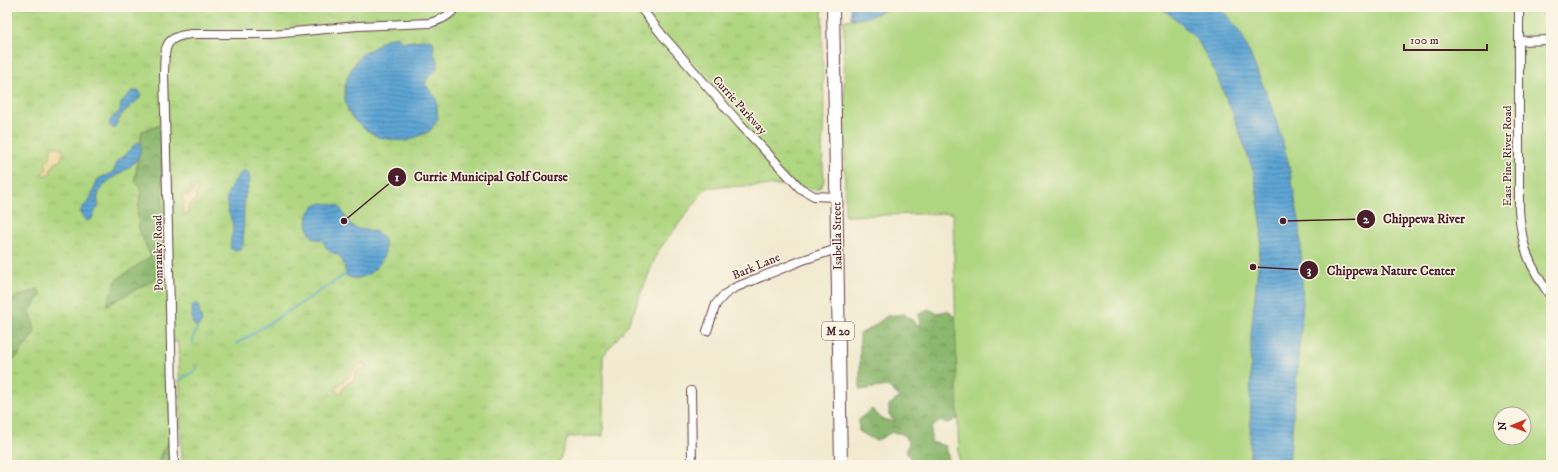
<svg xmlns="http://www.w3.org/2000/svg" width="1558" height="472" font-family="'IM FELL DW Pica',serif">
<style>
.grass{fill:url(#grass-tufts);stroke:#7c7a56}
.forest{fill:url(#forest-crowns);stroke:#6a6b4c}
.sand{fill:url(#sand-dots);stroke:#9c7c64}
.green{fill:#afd680;stroke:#7c7a56;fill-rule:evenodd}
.water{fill:url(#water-rules);stroke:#546280}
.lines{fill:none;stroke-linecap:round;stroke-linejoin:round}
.stream{stroke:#5da5d4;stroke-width:1.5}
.minor-casing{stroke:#633d44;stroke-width:10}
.highway-casing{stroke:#633d44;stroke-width:14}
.minor{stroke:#fff;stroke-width:8}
.highway{stroke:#fff;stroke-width:12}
.labels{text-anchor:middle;stroke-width:3;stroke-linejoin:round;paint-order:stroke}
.shield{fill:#fcf5e5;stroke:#7f5f63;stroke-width:1}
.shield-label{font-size:11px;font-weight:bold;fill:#4a1f2b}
.street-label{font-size:12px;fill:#4a1f2b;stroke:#fcf5e5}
.leader{fill:none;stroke:#4a1f2b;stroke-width:1.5}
.callout-dot{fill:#4a1f2b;stroke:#fcf5e5;stroke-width:1.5}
.mark-label{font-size:12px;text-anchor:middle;font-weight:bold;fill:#fff}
.callout-label{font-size:13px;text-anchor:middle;font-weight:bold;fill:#4a1f2b;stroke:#fcf5e5;stroke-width:3;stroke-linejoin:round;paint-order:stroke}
</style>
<defs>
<pattern id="grass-tufts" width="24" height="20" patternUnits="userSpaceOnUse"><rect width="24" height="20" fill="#afd680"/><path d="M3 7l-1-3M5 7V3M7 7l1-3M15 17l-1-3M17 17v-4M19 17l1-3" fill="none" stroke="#98b76f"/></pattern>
<pattern id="forest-crowns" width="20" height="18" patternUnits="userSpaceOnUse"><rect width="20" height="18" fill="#8bb76e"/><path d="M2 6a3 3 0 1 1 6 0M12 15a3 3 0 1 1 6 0" fill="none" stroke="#74945b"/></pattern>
<pattern id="sand-dots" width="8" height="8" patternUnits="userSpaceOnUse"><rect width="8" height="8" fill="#eeda9e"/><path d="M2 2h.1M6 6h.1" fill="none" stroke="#cebb88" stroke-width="1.8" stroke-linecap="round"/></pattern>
<pattern id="water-rules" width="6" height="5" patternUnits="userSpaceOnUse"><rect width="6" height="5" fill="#5da5d4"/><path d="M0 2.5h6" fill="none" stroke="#4f86ac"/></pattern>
</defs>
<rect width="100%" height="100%" fill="#fcf5e5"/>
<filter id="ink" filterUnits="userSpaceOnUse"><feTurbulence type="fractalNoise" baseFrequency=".025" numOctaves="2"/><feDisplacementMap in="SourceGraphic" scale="8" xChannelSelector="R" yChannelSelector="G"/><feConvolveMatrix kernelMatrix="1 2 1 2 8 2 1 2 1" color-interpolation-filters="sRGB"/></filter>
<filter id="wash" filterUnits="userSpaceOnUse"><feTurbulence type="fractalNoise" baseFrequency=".012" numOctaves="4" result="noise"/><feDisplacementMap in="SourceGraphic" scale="16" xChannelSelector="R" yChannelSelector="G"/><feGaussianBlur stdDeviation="0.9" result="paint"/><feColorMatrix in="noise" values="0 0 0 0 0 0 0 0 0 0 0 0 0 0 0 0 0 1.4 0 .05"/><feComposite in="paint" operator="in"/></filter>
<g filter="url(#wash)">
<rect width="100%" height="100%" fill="#f1ead0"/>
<!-- grass -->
<path class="grass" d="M7,7H822L824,115L822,148L824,181L822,186L816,190L793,185L707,187L658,251L628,325L603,356V436L568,437L558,465H182L178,342H168L170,440L161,453L158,465H7Z"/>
<!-- forest -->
<path class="forest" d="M161,125L164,274L106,306L116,280L151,256L139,230L138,212L141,191L135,179L142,131Z
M38,289L41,295L30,310L35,332L16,358L7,363V304L15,298Z
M928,309L937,313L948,311L956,318L965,330L966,402L958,418L949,423L940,421L931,428V442L946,446L950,465H911L912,460L906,452L909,443L903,434L892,432L876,441L859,431V419L872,409L882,419L895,422L889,415V405L900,397L887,386L860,390V334L871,328L887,316L904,314L921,327L918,315Z
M170,440L171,465H158L162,452Z"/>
<!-- sand -->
<path class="sand" d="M54,146L62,148C64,153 63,156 60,161C52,163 52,169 49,175L45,176L42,173L47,169L45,162L50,159L51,149Z
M195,186L199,189L196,194V199L189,205L188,213L185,214L182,211L184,203L182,196L191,194Z
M362,364H365V368L356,371L353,381L345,385L342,392L338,393L336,389L339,384L349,377L351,370Z"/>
<!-- green -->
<path class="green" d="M893,7H1551V465H959L953,213L845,216L844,20L859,19L870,16ZM1500,414H1524V438H1500Z"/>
<!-- water -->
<path class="water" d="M851,7H893L870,16L859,19L851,18Z
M1160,7H1217L1227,15L1242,35L1273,109L1288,161L1300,226L1303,303L1289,465H1250L1251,334L1262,229L1254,173L1233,114L1215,72L1198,41L1177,20Z
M397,36L402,42C411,42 426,38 433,41L434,54L438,61L437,69L427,79L425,84L436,98L438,119L430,131L407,141L394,140L378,137L365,129L355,121L348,111L345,100V87L348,75L355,63L362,54L375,47L383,40Z
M132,91H138L140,92V98L122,114L114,128H112L109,124L111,119L120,111L121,103Z
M138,142L141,143C143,173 104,172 98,196C97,200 99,204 98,208L95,211L92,219L86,221L80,213C81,206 85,206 89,201C93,195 94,186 98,179L113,172L119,159L125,156L130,149Z
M243,171L248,172C253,182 247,187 245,196C243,211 244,230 243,245L241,249L234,250L231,249C229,242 233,235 233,228C233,221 229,216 228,210C227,207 226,201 227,197C228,189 237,176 243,171Z
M323,203C328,204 334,204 338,206C342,208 346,221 352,226C362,233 374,226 382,237C396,256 364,287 347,276C344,270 345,263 341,258C338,253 333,254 328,250C325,247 325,242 321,240C319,239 317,240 315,239C308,235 306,223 308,216C310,208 316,205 323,203Z
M196,303L198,304L200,315L202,321L200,325L197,327L192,323V306Z"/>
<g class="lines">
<!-- stream -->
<path class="stream" d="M193,343V339L197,327
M236,344L286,313L346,274
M179,381L197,369L196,365"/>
</g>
</g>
<g filter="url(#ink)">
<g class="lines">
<!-- minor casing -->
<g class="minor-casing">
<path id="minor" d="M640,7L663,36L741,125L800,188L814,196L836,197
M1519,7V210C1522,249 1529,265 1551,297
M1519,41L1551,40
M707,331L716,304L724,295L734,288L803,260L837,249
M691,391L692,465
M174,465L164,74C165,49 162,37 191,34H272L358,26L430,23C439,20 451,16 455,7"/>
</g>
<!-- highway casing -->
<g class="highway-casing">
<path id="highway" d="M833,7L841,465"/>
</g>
<!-- minor -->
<use href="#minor" class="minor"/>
<!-- highway -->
<use href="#highway" class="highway"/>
</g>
</g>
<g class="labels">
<!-- shield labels -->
<rect class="shield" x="822" y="322" width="32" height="18" rx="3"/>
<g class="shield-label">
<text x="838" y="335">M 20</text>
</g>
<!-- street labels -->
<g class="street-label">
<text transform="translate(740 105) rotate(48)" y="4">Currie Parkway</text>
<text transform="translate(1507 156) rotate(-90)" y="4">East Pine River Road</text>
<text transform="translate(837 236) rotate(-91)" y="4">Isabella Street</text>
<text transform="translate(158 253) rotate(-91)" y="4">Pomranky Road</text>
<text transform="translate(756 266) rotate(-23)" y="4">Bark Lane</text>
</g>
</g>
<!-- callouts -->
<path class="leader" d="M344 221L397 177M1283 221L1366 219M1253 267L1309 270"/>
<g class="callout-dot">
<circle cx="344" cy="221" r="4"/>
<circle cx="1283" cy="221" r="4"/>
<circle cx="1253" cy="267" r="4"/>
<circle cx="397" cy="177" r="10"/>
<circle cx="1366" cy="219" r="10"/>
<circle cx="1309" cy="270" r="10"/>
</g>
<g class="mark-label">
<text x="397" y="181">1</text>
<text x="1366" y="223">2</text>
<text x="1309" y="274">3</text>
</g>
<g class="callout-label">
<text x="491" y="181">Currie Municipal Golf Course</text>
<text x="1424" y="223">Chippewa River</text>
<text x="1391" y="275">Chippewa Nature Center</text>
</g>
<!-- margin -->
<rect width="1558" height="472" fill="none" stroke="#fcf5e5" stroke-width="24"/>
<!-- north arrow -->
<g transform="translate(1512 426) rotate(269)"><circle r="19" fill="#fcf5e5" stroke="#b59f9b"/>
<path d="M0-3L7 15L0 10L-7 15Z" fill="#c8321e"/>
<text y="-6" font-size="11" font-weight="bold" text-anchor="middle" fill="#4a1f2b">N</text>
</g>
<!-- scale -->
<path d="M1404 44v6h83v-6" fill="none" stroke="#4a1f2b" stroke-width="2"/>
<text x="1410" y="44" font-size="12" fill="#4a1f2b" stroke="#fcf5e5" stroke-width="3" paint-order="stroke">100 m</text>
</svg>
